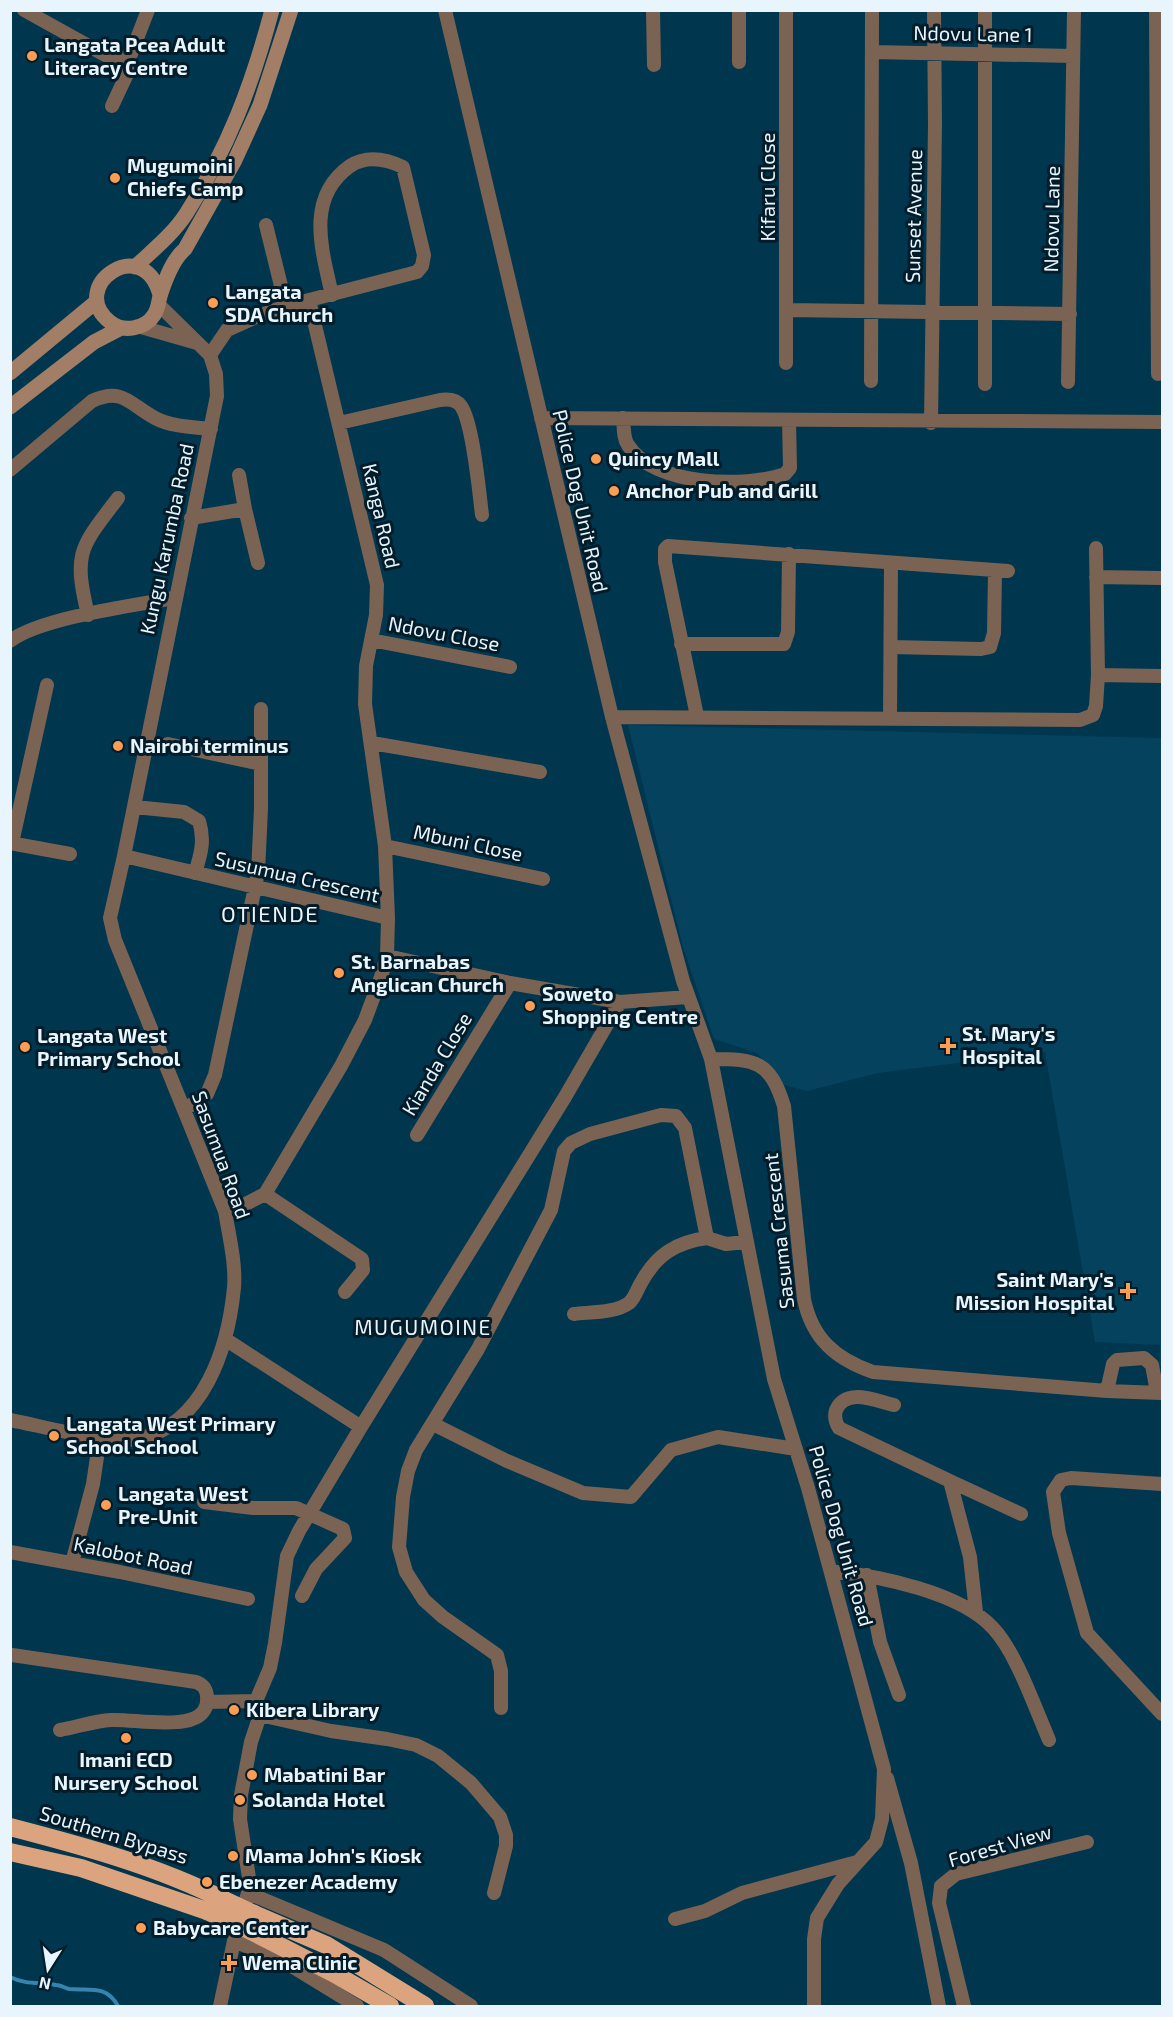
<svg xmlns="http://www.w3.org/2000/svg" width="1173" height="2017" font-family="'Exo 2',sans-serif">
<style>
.built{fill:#05425e}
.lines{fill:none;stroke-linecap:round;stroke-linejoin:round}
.stream{stroke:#3684af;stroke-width:4}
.street{stroke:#7a6353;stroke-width:14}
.secondary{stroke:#a17e65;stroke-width:15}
.highway{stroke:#dca47e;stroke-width:18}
.highway-bridge{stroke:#dca47e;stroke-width:18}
.poi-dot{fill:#fc9d54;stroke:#031c2a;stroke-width:2}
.labels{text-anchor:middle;stroke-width:6;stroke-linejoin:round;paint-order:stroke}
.street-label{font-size:20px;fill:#e8f5fc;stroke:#031c2a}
.poi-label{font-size:20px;font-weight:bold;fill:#e8f5fc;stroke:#031c2a;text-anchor:start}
.neighbourhood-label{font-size:21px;letter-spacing:1.5px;fill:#e8f5fc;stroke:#031c2a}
.quarter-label{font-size:22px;letter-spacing:1.5px;fill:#e8f5fc;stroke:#031c2a}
</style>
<rect width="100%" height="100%" fill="#01364f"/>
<!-- built -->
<path class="built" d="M628,725L1162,738V1366H1159L1160,1345L1095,1342L1045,1052L878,1073L807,1091L784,1085L757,1053L714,1039L683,947Z"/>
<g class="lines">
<!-- stream -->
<path class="stream" d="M10,1977C26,1985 40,1982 56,1985C60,1985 65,1988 69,1989C89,1991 106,1984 118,2006"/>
<!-- street -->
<path class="street" d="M24,10L105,55L122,60L131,54L148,10
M445,10L612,717L683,981L711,1059C756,1059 770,1061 784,1106L804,1299C812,1339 836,1359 873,1372L1107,1391L1162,1393
M653,10L654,65
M786,10V363
M1156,10L1158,374
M872,52L1073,56
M739,62V10
M112,106L127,74V57
M266,225L286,306
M309,300L377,585L376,615L366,666L365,704L385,846L388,918
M159,305L210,355L216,374L217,396L124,856L388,918L387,956L381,977L365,1020L341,1066L265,1194L234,1210L225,1211
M787,310L1070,314
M141,327L197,343
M210,355L227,330L256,317L286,306L417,272L422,266L424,255L403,167C386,159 367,155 350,166C305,198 322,250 332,295
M871,381L872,10
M1068,382L1074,10
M985,384V10
M541,418L1162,422
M623,418C624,427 623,438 628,445C653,486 745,488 785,474L790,468L789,420
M339,423L440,400C447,399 456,399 461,406C473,423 479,491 482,515
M931,423L935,124L934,10
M10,470L92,401C123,387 129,404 155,418C172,427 193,427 211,429
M239,475L245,509
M191,518L245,509L258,563
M1096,548L1098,675
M1096,577L1162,578
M88,615C73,552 80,548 118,498
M371,640L510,667
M10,641C40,618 135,605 174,598
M681,644H784L788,632L789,554
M891,647L981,649L990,647L994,633L995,571
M697,716L665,562V549L668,546L1008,571
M612,717L1080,720L1093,715L1096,706L1098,675L1162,676
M890,718L891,563
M372,743L540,772
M168,744L261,764
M135,807L184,812L199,821C205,840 201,854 195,873
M10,843L70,854
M12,843L47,685
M385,846L543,879
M387,956L510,983L620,1002L688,997
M711,1059L774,1379L808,1488L884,1769L882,1819L876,1842L838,1884L817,1918L814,1939V2006
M185,1109L207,1094L215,1075L258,873L261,808V709
M417,1135L510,983
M265,1194L362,1259L363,1270L345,1292
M574,1314C589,1312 616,1313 629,1303C635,1298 637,1289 641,1283C656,1255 676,1242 707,1238
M225,1339L361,1427
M1107,1391L1113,1364L1117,1360L1144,1358L1152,1365L1157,1392
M894,1405C876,1401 846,1387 836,1410C834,1417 835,1422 839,1428L950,1481L970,1557L976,1612
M10,1420C42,1426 107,1444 137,1439C204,1426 228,1348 234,1288C236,1263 229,1236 225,1211L115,940L110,918L124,856
M433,1424L507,1461L583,1493L631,1497L671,1450L718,1437L796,1449
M950,1481L1021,1514
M1162,1484L1071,1478L1061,1480L1053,1492L1059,1533L1087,1633L1162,1714
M204,1502L253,1508H296L343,1529L345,1538L316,1569L302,1596
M10,1552L120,1572L248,1599
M72,1563L93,1484L100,1437
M831,1571C879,1576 960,1592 993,1628C1016,1652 1035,1708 1049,1740
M867,1575L880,1642L899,1695
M12,1655L196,1682C203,1685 206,1688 207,1696C211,1737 136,1718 111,1720C94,1721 77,1727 60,1730
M207,1702L256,1701
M501,1708V1671L497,1655L443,1617L424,1600L406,1572L399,1547L403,1497L408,1471L416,1450L478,1349L551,1210L564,1151L571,1143L590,1134L661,1115L676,1116L685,1128L707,1238L726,1244L746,1242
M260,1715L331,1731L387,1739L416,1745L438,1756L471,1783L500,1817L506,1835V1846L494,1893
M887,1778L911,1863L939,2006
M248,1893L384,1950L471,2006
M675,1919L705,1911L742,1893L857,1862
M234,1941L285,1962L357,2006
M220,2006L234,1941L248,1893L249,1878L240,1819L241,1795L251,1742L260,1715L256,1701L270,1668L275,1643L287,1556L299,1531L361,1427L565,1097L620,1002
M964,2006L939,1903L941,1886L956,1874L1087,1842"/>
<!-- secondary -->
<path class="secondary" d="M135,267C153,250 173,234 186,214C228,149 252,85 272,10
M160,295C143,232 66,287 110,322C123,333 145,329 154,315C159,308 158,301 161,293C166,278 173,259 185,249L235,160L260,105L291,10
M10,373L97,301
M10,407L94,342L121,328"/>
<!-- highway -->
<path class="highway" d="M10,1827C83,1846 157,1866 224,1900
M10,1852L81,1868L207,1911
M254,1914L326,1945L425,2006
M251,1931L333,1973L390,2006"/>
<!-- highway-bridge -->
<path class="highway-bridge" d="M224,1900L254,1914
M207,1911L251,1931"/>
</g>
<!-- markers -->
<g class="poi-dot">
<circle cx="32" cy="56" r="6"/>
<circle cx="115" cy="178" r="6"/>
<circle cx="213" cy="303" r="6"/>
<circle cx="596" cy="459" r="6"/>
<circle cx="614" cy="491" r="6"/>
<circle cx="118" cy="746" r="6"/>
<circle cx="339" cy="973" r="6"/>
<circle cx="530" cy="1006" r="6"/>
<path d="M945 1037h6v6h6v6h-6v6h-6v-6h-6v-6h6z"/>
<circle cx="25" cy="1047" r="6"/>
<path d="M1125 1282h6v6h6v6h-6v6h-6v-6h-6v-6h6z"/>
<circle cx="54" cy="1436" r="6"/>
<circle cx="106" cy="1505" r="6"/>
<circle cx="234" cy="1710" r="6"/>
<circle cx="126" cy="1738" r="6"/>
<circle cx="252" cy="1775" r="6"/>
<circle cx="240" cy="1800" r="6"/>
<circle cx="233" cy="1856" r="6"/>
<circle cx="207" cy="1882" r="6"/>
<circle cx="141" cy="1928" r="6"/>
<path d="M226 1954h6v6h6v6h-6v6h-6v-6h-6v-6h6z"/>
</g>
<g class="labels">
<!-- street labels -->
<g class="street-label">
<text transform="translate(973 34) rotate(1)" y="7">Ndovu Lane 1</text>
<text transform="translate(768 187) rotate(-90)" y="7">Kifaru Close</text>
<text transform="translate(914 216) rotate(-89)" y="7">Sunset Avenue</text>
<text transform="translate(1052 219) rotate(-89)" y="7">Ndovu Lane</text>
<text transform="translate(580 501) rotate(77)" y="7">Police Dog Unit Road</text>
<text transform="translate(381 516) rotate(77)" y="7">Kanga Road</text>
<text transform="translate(167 539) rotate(-78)" y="7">Kungu Karumba Road</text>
<text transform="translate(444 634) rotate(11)" y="7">Ndovu Close</text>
<text transform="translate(468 843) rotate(12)" y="7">Mbuni Close</text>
<text transform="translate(297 877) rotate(13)" y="7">Susumua Crescent</text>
<text transform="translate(437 1064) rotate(-59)" y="7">Kianda Close</text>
<text transform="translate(221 1155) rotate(70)" y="7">Sasumua Road</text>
<text transform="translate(779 1231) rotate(-96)" y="7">Sasuma Crescent</text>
<text transform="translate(841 1536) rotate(74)" y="7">Police Dog Unit Road</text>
<text transform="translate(133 1556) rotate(12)" y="7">Kalobot Road</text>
<text transform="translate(114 1835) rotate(17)" y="7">Southern Bypass</text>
<text transform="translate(1000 1846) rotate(-16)" y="7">Forest View</text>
</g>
<!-- poi labels -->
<g class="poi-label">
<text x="44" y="52">Langata Pcea Adult<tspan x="44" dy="23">Literacy Centre</tspan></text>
<text x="127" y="173">Mugumoini<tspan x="127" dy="23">Chiefs Camp</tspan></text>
<text x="225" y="299">Langata<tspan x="225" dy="23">SDA Church</tspan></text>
<text x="608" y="466">Quincy Mall</text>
<text x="626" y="498">Anchor Pub and Grill</text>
<text x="130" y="753">Nairobi terminus</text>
<text x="351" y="969">St. Barnabas<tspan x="351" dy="23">Anglican Church</tspan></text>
<text x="542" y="1001">Soweto<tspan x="542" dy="23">Shopping Centre</tspan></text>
<text x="962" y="1041">St. Mary's<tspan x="962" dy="23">Hospital</tspan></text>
<text x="37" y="1043">Langata West<tspan x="37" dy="23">Primary School</tspan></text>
<text x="1114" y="1287" text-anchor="end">Saint Mary's<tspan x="1114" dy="23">Mission Hospital</tspan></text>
<text x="66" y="1431">Langata West Primary<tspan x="66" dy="23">School School</tspan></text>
<text x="118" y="1501">Langata West<tspan x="118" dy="23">Pre-Unit</tspan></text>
<text x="246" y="1717">Kibera Library</text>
<text x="126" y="1767" text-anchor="middle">Imani ECD<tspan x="126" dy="23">Nursery School</tspan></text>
<text x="264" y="1782">Mabatini Bar</text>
<text x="252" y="1807">Solanda Hotel</text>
<text x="245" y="1863">Mama John's Kiosk</text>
<text x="219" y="1889">Ebenezer Academy</text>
<text x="153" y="1935">Babycare Center</text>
<text x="242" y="1970">Wema Clinic</text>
</g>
<!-- neighbourhood labels -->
<g class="neighbourhood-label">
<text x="423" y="1335">MUGUMOINE</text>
</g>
<!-- quarter labels -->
<g class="quarter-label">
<text x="270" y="922">OTIENDE</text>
</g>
</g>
<!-- border -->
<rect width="1173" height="2017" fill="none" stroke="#e8f5fc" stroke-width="24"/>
<!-- north arrow -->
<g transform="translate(48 1969) rotate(192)" stroke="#031c2a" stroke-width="4.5" paint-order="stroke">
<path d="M0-4.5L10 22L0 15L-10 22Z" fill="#e8f5fc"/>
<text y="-9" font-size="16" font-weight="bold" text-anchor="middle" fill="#e8f5fc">N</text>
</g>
</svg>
